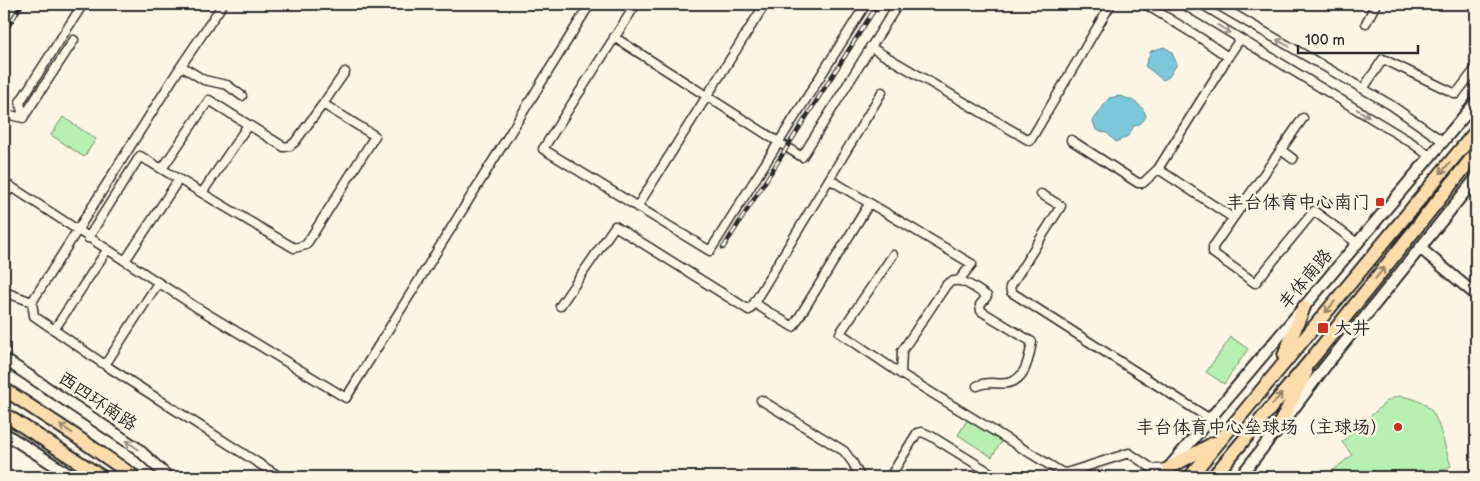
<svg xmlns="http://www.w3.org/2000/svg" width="1480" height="481" font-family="'Balsamiq Sans','LXGW WenKai TC',sans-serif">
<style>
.green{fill:#b8efb2;stroke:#728d6e}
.water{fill:#7bc7da;stroke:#5b8994}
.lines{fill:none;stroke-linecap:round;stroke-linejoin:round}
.minor-casing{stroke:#2b2b2b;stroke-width:11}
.tertiary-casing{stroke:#2b2b2b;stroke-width:14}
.trunk-casing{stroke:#2b2b2b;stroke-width:16}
.minor{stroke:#fcf5e5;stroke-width:8}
.tertiary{stroke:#fcf5e5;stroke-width:10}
.trunk{stroke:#fbddab;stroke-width:12}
.rail-casing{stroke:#2b2b2b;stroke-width:4.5}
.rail{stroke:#fcf5e5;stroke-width:2.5;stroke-dasharray:8;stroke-linecap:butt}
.trunk-bridge-casing{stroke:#2b2b2b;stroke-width:16;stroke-linecap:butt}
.trunk-bridge{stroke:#fbddab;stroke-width:12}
.oneway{stroke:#949088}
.oneway2{stroke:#93846b}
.poi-dot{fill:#c8321e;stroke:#fcf5e5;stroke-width:2}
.labels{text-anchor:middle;stroke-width:5;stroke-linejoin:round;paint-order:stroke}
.poi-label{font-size:18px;fill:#2b2b2b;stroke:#fcf5e5;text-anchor:end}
.street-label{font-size:18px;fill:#2b2b2b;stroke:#fcf5e5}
</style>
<rect width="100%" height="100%" fill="#fcf5e5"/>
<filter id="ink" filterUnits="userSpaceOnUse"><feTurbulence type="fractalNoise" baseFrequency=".02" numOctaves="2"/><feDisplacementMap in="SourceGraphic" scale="10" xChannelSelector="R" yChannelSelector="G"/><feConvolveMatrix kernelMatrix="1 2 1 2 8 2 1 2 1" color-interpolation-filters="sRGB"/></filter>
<g filter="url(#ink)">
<!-- green -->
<path class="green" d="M63,117L96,139L84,157L51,135Z
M1231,337L1248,349L1224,384L1206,372Z
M1398,396C1411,397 1425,401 1433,413C1439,421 1447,454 1451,466L1434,474L1435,477H1325L1352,455L1342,442L1387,401Z
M969,417L1003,439L992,457L958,435Z"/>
<!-- water -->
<path class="water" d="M1164,47L1171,51L1177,64L1169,77L1163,80L1145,66L1151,51Z
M1119,96C1131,99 1142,103 1146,116C1143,122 1141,124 1134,126L1128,136L1116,142L1107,133L1096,130L1093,121L1109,98Z"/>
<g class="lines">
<!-- minor casing -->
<g class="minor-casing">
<path id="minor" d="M223,4L181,66L32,302L34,316L105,365L280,477
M636,4L543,149L710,251L866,4
M1145,4L1202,39L1228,57L1240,39
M1183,4L1412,143L1431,157
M1216,4L1391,105L1444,142
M4,20L15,4
M1366,23L1376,4
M614,37L802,157L898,4
M870,47L1030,141L1111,4
M1228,57L1158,169L1233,218
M181,66L204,80L227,85L242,96
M1363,89L1383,59L1456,94L1476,68
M4,111L10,115L23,118L20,102L83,4
M23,118L74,40
M1303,118L1213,247V253L1255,283L1314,211L1357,243
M1071,140L1138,183H1143L1158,169
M1281,150L1293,159
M162,169L209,100L284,147L290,146L295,142L323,104
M829,179L972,264L960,279
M4,182L196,307L346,398L590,4
M202,193L248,125
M1041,194L1061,206L1010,287L1011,292L1210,419
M4,197L11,187
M869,204L793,327L754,303L882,92
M637,207L765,4
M88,238L140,156L294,248L306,245L375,136L323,104L345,72
M893,255L840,333L901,374
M125,261L179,179
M4,295L10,294L32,302
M560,306L615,226L749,310L754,303
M54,330L107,250
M105,365L158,283
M977,386C990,380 996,385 1008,383C1026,380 1029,357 1032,342L981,311L980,305L987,296C975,289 960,274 947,284L902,351L901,374L1061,472L1066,473L1129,453L1153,469L1169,468
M761,400L844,451L853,463L860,477
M890,477L917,433L922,432L931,436L997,477"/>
</g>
<!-- tertiary casing -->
<g class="tertiary-casing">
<path id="tertiary" d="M1420,248L1476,295
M4,359L137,448L168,477
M1288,416L1324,368L1476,178
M4,433L73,477
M1161,477L1476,102
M1240,477L1279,427"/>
</g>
<!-- trunk casing -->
<g class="trunk-casing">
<path id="trunk" d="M1284,356L1304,307
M1275,433L1306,372
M1169,468L1214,443
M1190,477L1476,131
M1213,477L1315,355L1476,153"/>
</g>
<!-- minor -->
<use href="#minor" class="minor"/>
<!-- tertiary -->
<use href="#tertiary" class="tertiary"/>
<!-- trunk -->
<use href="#trunk" class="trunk"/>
<!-- rail casing -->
<g class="rail-casing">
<path id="rail" d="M4,8L6,4
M4,33L22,4
M723,248L878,4"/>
</g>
<!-- rail -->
<use href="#rail" class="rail"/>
<!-- trunk-bridge casing -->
<g class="trunk-bridge-casing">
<path id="trunk-bridge" d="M4,389L74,435L135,477
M4,414L102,477"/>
</g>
<!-- trunk-bridge -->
<use href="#trunk-bridge" class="trunk-bridge"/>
</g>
<!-- one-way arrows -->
<defs><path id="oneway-shaft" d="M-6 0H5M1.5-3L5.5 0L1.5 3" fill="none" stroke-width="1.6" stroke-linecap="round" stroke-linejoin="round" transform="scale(1.25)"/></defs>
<g class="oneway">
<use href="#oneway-shaft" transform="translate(1224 29) rotate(31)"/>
<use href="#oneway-shaft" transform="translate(1283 43) rotate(-150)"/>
<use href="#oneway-shaft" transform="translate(1363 113) rotate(31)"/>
<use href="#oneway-shaft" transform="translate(132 445) rotate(-145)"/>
</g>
<g class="oneway2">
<use href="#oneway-shaft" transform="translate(1445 168) rotate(130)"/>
<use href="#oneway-shaft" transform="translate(1380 273) rotate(-51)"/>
<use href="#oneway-shaft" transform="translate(1330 307) rotate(130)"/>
<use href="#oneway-shaft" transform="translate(1277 399) rotate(-50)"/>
<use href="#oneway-shaft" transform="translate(66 429) rotate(-147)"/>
</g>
</g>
<!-- markers -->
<g class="poi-dot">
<rect x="1375" y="197" width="10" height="10" rx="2.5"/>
<rect x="1317" y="322" width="12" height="12" rx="2.5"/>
<circle cx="1398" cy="427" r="5"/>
</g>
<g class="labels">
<!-- poi labels -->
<g class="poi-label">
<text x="1370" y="208">丰台体育中心南门</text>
<text x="1334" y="334" text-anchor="start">大井</text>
<text x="1388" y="433">丰台体育中心垒球场（主球场）</text>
</g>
<!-- street labels -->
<g class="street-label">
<text transform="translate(1305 279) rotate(-50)" y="6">丰体南路</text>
<text transform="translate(98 401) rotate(34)" y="6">西四环南路</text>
</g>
</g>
<!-- margin -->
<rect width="1480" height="481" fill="none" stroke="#fcf5e5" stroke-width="20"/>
<rect x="10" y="10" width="1460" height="461" fill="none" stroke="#2b2b2b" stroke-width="2" filter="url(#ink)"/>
<!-- scale -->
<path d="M1298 45v8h120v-8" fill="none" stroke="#2b2b2b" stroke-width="2.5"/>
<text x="1305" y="45" font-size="15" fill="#2b2b2b" stroke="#fcf5e5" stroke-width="4" paint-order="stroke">100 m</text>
</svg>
